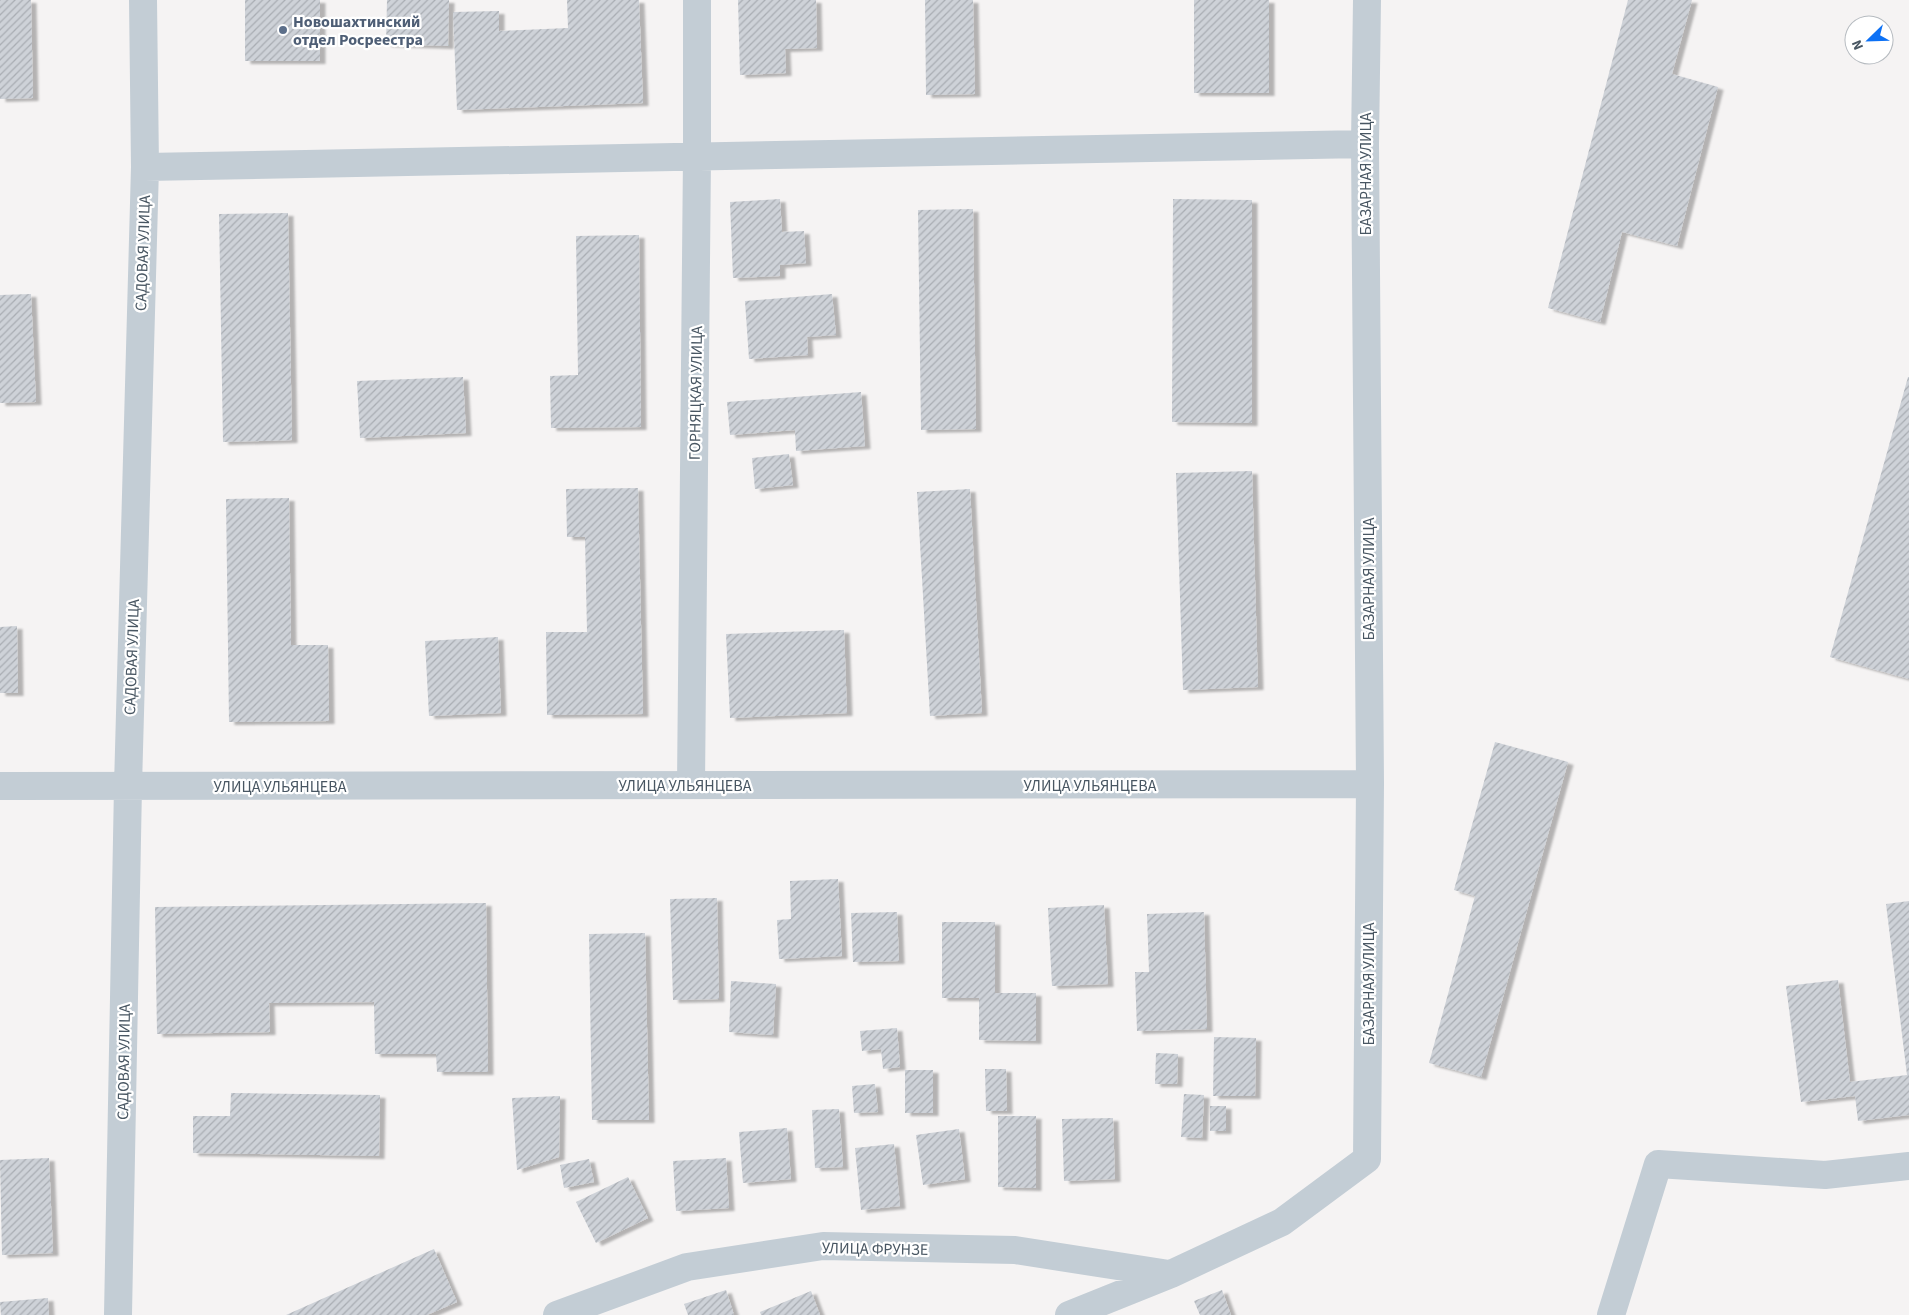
<svg xmlns="http://www.w3.org/2000/svg" width="1909" height="1315" font-family="'Source Sans 3',sans-serif">
<style>
.building{fill:url(#building-hatch);filter:url(#shadow)}
.lines{fill:none;stroke-linecap:round;stroke-linejoin:round}
.minor{stroke:#c3cdd5;stroke-width:28}
.service-dot{fill:#5c6f8a;stroke:#fff;stroke-width:2}
.labels{text-anchor:middle;stroke-width:4.5;stroke-linejoin:round;paint-order:stroke}
.service-label{font-size:16px;font-weight:bold;fill:#4e5e75;stroke:#fff;text-anchor:start}
.street-label{font-size:16px;fill:#485662;stroke:#fff}
</style>
<defs>
<pattern id="building-hatch" width="6" height="6" patternUnits="userSpaceOnUse" patternTransform="scale(1.25)"><rect width="6" height="6" fill="#ced2d8"/><path d="M-1 1l2-2M0 6l6-6M5 7l2-2" fill="none" stroke="#a9adb3"/></pattern>
<filter id="shadow"><feDropShadow dx="5.5" dy="3" stdDeviation="1" flood-color="#0004"/></filter>
</defs>
<rect width="100%" height="100%" fill="#f5f3f3"/>
<!-- building -->
<path class="building" d="M0,0H31L33,98L0,99Z
M245,0H320V61H245Z
M387,0H449L448,46L386,44Z
M567,0H639L643,103L457,110L453,12L499,11V31L568,28Z
M738,0H816L817,48L785,49L786,73L740,75Z
M925,0H973L975,94L926,95Z
M1194,0H1269V93H1194Z
M1628,0H1692L1672,74L1718,87L1677,246L1622,232L1600,322L1548,308Z
M780,199L782,232L804,231L806,263L780,265V276L733,278L730,202Z
M1173,199L1252,200V423L1172,422Z
M973,209L976,429L921,430L918,210Z
M288,213L292,440L223,442L219,214Z
M639,235L641,427L551,428L550,376L578,375L576,236Z
M31,294L36,402L0,403V295Z
M832,294L836,335L807,337L808,355L749,359L745,301Z
M463,377L466,433L360,438L357,381Z
M1908,377H1909V679L1830,657Z
M861,392L865,446L796,451L795,430L730,435L727,402Z
M789,454L793,485L755,489L752,458Z
M1252,471L1258,687L1183,690L1176,473Z
M638,488L643,714L547,715L546,632H587L585,537H567L566,489Z
M970,489L982,713L930,716L917,492Z
M289,498L291,645H328L329,721L229,722L226,499Z
M17,626L18,693H0V627Z
M844,630L847,713L730,718L726,634Z
M498,637L501,713L429,716L425,641Z
M1495,742L1568,762L1481,1077L1429,1063L1475,896L1454,890Z
M838,879L842,956L779,959L777,920L791,919L790,881Z
M717,898L719,999L673,1000L670,899Z
M1909,901V1115L1858,1121L1855,1096L1801,1102L1786,986L1838,980L1850,1082L1907,1075L1886,904Z
M486,903L488,1072H437L436,1054H375L374,1002L269,1003L270,1032L157,1034L155,907Z
M1104,905L1108,984L1052,986L1048,908Z
M897,912L899,961L853,962L851,913Z
M1204,912L1207,1029L1137,1031L1135,972H1149L1147,914Z
M942,922H995V993H1036V1041L979,1040V998H942Z
M645,933L649,1120H592L589,934Z
M731,981L776,984L773,1035L729,1032Z
M897,1028L900,1067L883,1069L881,1049L862,1051L860,1031Z
M1214,1037L1256,1038L1255,1096H1213Z
M1156,1053L1178,1054L1177,1084H1155Z
M985,1069H1006L1007,1111H986Z
M905,1070H933V1113H905Z
M875,1084L878,1112L854,1113L852,1086Z
M231,1093L380,1095L379,1156L193,1153V1116H230Z
M1184,1094L1204,1095L1202,1138L1181,1137Z
M560,1096L559,1157L517,1170L512,1098Z
M1210,1106H1226V1131H1210Z
M839,1109L843,1167L815,1168L812,1110Z
M998,1116H1036V1188L998,1187Z
M1113,1118L1115,1179L1064,1181L1062,1119Z
M787,1128L791,1179L743,1183L739,1132Z
M959,1129L965,1179L923,1185L916,1135Z
M894,1144L900,1206L861,1210L855,1148Z
M49,1158L53,1253L2,1255L0,1160Z
M726,1158L729,1208L676,1211L673,1161Z
M589,1159L594,1182L564,1188L560,1165Z
M628,1177L648,1218L596,1243L576,1202Z
M434,1249L457,1302L427,1315H286Z
M726,1290L734,1315H688L684,1304Z
M1222,1290L1231,1315H1200L1194,1301Z
M811,1291L820,1315H761L760,1312Z
M48,1298L49,1315H1L0,1302Z"/>
<g class="lines">
<!-- minor -->
<path class="minor" d="M145,167L1365,144
M691,785L697,156V0
M0,786L1370,784
M118,1315L128,786L145,167L143,0
M557,1315L687,1267L823,1246L1015,1250L1169,1274
M1069,1315L1171,1274L1282,1222L1367,1159L1370,784L1365,144L1367,0
M1611,1315L1658,1164L1825,1175L1909,1166"/>
</g>
<!-- markers -->
<circle class="service-dot" cx="283" cy="30" r="5"/>
<g class="labels">
<!-- service labels -->
<g class="service-label">
<text x="293" y="27">Новошахтинский<tspan x="293" dy="18">отдел Росреестра</tspan></text>
</g>
<!-- street labels -->
<g class="street-label">
<text transform="translate(1365 174) rotate(-90)" y="6">БАЗАРНАЯ УЛИЦА</text>
<text transform="translate(142 253) rotate(-88)" y="6">САДОВАЯ УЛИЦА</text>
<text transform="translate(695 393) rotate(-89)" y="6">ГОРНЯЦКАЯ УЛИЦА</text>
<text transform="translate(1368 579) rotate(-90)" y="6">БАЗАРНАЯ УЛИЦА</text>
<text transform="translate(131 657) rotate(-88)" y="6">САДОВАЯ УЛИЦА</text>
<text x="685" y="791">УЛИЦА УЛЬЯНЦЕВА</text>
<text x="1090" y="791">УЛИЦА УЛЬЯНЦЕВА</text>
<text x="280" y="792">УЛИЦА УЛЬЯНЦЕВА</text>
<text transform="translate(1368 984) rotate(-90)" y="6">БАЗАРНАЯ УЛИЦА</text>
<text transform="translate(123 1062) rotate(-89)" y="6">САДОВАЯ УЛИЦА</text>
<text transform="translate(875 1248) rotate(1)" y="6">УЛИЦА ФРУНЗЕ</text>
</g>
</g>
<!-- north arrow -->
<g transform="translate(1869 40) rotate(247)"><circle r="24" fill="#ffffff" stroke="#b6bbc0"/>
<path d="M0-4L9 19L0 12L-9 19Z" fill="#0d71f5"/>
<text y="-8" font-size="14" font-weight="bold" text-anchor="middle" fill="#485662">N</text>
</g>
</svg>
